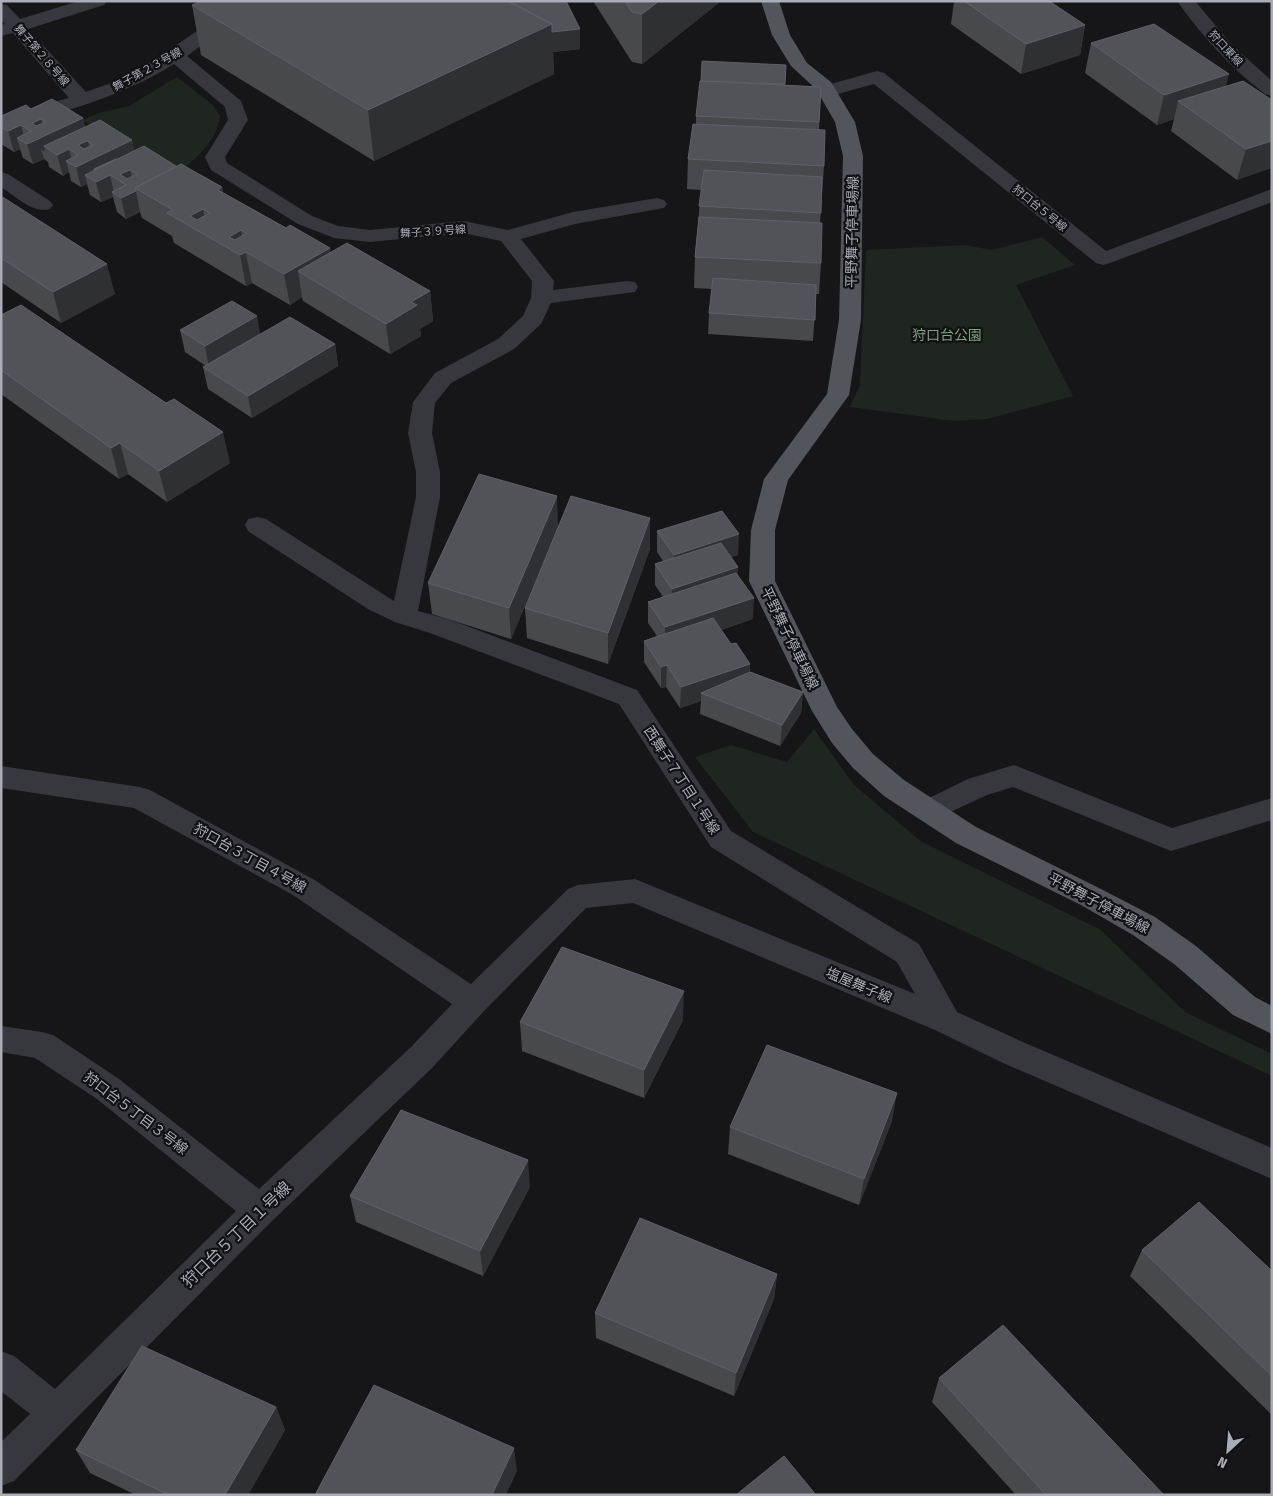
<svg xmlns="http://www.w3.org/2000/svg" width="1273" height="1496" font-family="'Fira Sans Condensed','Noto Sans JP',sans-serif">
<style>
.green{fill:#1e261f}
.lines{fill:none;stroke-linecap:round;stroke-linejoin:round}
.minor{fill:#37383d;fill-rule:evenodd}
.major{fill:#53555c;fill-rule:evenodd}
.wall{fill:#47494d}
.shaded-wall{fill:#2f3033}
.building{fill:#525359;stroke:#5f6168;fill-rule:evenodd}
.labels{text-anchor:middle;stroke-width:4.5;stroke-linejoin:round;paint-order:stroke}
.far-street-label{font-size:11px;fill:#a8adb8;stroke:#111113}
.street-label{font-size:14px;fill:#a8adb8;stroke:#111113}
.park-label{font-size:14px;fill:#7fa381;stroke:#111113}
.near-street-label{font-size:16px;fill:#a8adb8;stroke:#111113}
</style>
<rect width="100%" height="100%" fill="#161618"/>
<!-- green -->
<path class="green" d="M177,77L213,105L220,116C217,139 202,152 186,167L184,179L82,120L99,113L129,106Z
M1042,237L1075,265L1016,285L1073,396L987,419L954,421L850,407L860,385L866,250L965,245L992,250Z
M814,729L854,785L922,842L1101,930L1185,1012L1272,1054V1076L753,832L695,757L731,745L787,762Z"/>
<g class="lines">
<!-- minor -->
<path class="minor" d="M79,1H107L104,5L28,29L86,92L111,83L147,65L241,1H262L187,56L241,101L248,120L225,157L227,163L312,216L338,226L370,230L463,221L508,230L573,212L657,198L664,200L667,204L664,208L575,224L521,239L554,281L553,290L627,281L635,282L638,287L635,292L627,293L551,303L541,324L514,349L451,383L435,403L432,433L440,472V497L418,611L448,619L637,690L731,831L919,944L957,1012L1025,1043L1272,1148V1179L1003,1063L935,1030L633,903L586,908L484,1011L433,1067L272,1221L14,1481L1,1486V1442L30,1414L1,1391V1351L14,1356L55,1389L236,1211L97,1099L35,1058L1,1052V1026L42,1032L53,1035L119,1079L259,1189L411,1047L452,1004L293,895L134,808L1,788V766L140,787L150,790L313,879L471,984L568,889L578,885L635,879L915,994L897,962L711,847L619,704L430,633L395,622L368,609L248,531L245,525L248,519L257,517L266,519L394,601L416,497V472L408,433L413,402L435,373L498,339L523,316L531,298L532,281L501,241L463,233L370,242L334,238L298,224L211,170L205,157L228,120L225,107L174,64C121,97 62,113 1,128V116L69,98L13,33L1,36V25L5,24L1,20V4L7,5L20,19Z
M1177,1H1195L1232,45L1272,81V96L1265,94C1231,68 1202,36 1177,1Z
M877,71L884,73L1106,251L1272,189V202L1110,263L1103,265L1096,263L874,84L827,97L820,95L818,91L820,87Z
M1,172L8,174L50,201L53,205L50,209C33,214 15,196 1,187Z
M1014,765L1172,828L1272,798V820L1171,851L1013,787L987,795L929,822L919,819L915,811L919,803L968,779Z"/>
<!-- major -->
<path class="major" d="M761,1H779L790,35L807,63L831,82L855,122L863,156L861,320L849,395L788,480L775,530V581L837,707L852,729L873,754L904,780L976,827L1101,889L1155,917L1196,946L1255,997L1272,1006V1034L1233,1015L1174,964L1133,935L1081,905L956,843L884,796L853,768L832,743L812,711L749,581L751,530L764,479L827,394L839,320L843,156L835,122L816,89L791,66L772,35Z"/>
</g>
<!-- wall -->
<path class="wall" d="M593,1H721L642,64L632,62Z
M954,1H1049L1085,25L1080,55L1021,74L951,24Z
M192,5L580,49L553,52L554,74L374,161L201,55Z
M1091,43L1272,100L1237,180L1171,131L1174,119L1157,125L1085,73Z
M786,65L785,85L821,87L819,130L824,166L820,223L821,263L819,294H816L813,341L708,334L709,313L712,289L694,288L695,257L701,190L687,189L688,159L696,124V116Z
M31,109L83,118L85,127L132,140L134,151L176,166L222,187L223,193L330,252L430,291L433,321L420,329L421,336L390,354L303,301L302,297L290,305L252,283L246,286L174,243L172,236L142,218L140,212L126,219L117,212L113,197L101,202L90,195L87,184L81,187L71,181L69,172L63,176L49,167L48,162L44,159L33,164L23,158L20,149L14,152L1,144V116Z
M1,196L115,294L61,323L1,282Z
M1,315L230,463L167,502L128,474L119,479L1,394Z
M180,330L260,334L335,344L338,366L252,418L208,389L203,367L206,366L185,352Z
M650,518V549L608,664L527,638L525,608Z
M558,527L511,639L432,614L428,583Z
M657,531L738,555L731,557L753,619L721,630L731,644L750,664V672L803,692L801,713L780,746L700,714L701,701L680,708L666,687L661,688L644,662V641L657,636L648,623V602L663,597L655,585V564L663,561L657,552Z
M683,1020L644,1098L522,1051L520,1022Z
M892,1121L859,1205L728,1154L730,1127Z
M530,1187L483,1276L356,1222L350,1196Z
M1142,1250L1272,1271V1415L1130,1276Z
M777,1274L774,1299L734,1396L596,1338L595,1313Z
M939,1378L1164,1495H1016L932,1402Z
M276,1407L285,1430L248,1495H136L90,1473L76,1450Z"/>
<!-- shaded-wall -->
<path class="shaded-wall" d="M659,1H721L642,64V14Z
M552,24L580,29V49L553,52L554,74L374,161L368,110Z
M1085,25L1080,55L1021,74L1026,44Z
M1229,74L1222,103L1178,101L1174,119L1157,125L1164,95Z
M83,118L92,159L132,140L137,161L96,180L85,175L87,184L81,187L76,167L79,153L69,149L73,165L66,161L69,172L63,176L57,155L44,146L45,152L41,149L44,159L33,164L27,144L36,140L32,123L41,119L46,135Z
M21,125L26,143L17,138L20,149L14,152L8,131Z
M1272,141V168L1237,180L1246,149Z
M126,166L128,171L130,170L135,191L128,194L126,185L122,182L121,180L119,181L110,175L114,193L112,192L113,197L101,202L96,182L105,177V176Z
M222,187L228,217L218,190Z
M136,191L140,212L126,219L121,198Z
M203,209L208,237L190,216Z
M241,230L252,283L246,286L240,255L229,237Z
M330,248L334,278L298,271L302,297L290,305L284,274Z
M107,264L115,294L61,323L53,292Z
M430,291L433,321L420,329L421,336L390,354L386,324L411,302Z
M257,316L261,338L209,368L205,346Z
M335,344L338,366L252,418L248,396Z
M223,432L230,463L167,502L159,471Z
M120,443L128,474L119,479L111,448Z
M557,496L558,527L511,639L509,608Z
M650,518V549L608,664V633Z
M739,534L738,555L673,576L674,555Z
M738,567L737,589L671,610L672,589Z
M754,598L753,619L665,648V627Z
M750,664L749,685L701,693V701L680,708L681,687Z
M667,665L666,687L661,688V667Z
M803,692L801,713L780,746L782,725Z
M684,991L683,1020L644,1098V1070Z
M897,1093L892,1121L859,1205L864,1179Z
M528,1160L530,1187L483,1276L480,1251Z
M777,1274L774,1299L734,1396L736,1373Z
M276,1407L285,1430L248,1495H225Z
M514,1448L517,1471L506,1495H492Z"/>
<!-- building -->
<path class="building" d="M201,1H508L552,24L368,110L192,5Z
M508,1H566L580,29L552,32V24Z
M625,1H659L642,14L632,12Z
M964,1H1049L1085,25L1026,44Z
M1154,24L1229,74L1164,95L1091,43Z
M702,61L786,65L785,84L701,81Z
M700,81L821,87L819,122L696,116Z
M1243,81L1272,100V141L1246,149L1178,101Z
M52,99L83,118L27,144L17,138L31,131L21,125L8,131L1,127V116L26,105L31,109ZM41,119L46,122L36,126L32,123Z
M100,120L132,140L76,167L66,161L78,155L69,149L57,155L44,146ZM87,141L93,145L84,149L78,145Z
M693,124L825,130L824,166L688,159Z
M144,146L176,166L135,188L136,191L121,198L112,192L126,185L110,175L96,182L85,175ZM130,170L137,174L127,179L120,174Z
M116,159L94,170V169Z
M181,164L222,187L218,190L286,228L290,225L330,248L284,274L246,252L240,255L167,213L173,210L135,188ZM203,209L210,213L197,220L190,216ZM241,230L247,233L235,240L229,237Z
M704,170L822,177L821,213L699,206Z
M1,196L107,264L53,292L1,258Z
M699,217L822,223L821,263L695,257Z
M347,243L430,291L411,302L417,305L386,324L298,271Z
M713,278L816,285L815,320L709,313Z
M232,301L257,316L205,346L180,330Z
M21,305L166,403L174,399L223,432L159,471L120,443L111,448L1,370V315Z
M290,317L335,344L248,396L203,367Z
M479,474L557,496L509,608L428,583Z
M571,496L650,518L608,633L525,608Z
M722,511L739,534L674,555L657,531Z
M721,543L738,567L672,589L655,564Z
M736,573L754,598L665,627L648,602Z
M713,618L731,644L736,643L750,664L681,687L667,665L661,667L644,641Z
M750,672L803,692L782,725L701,693Z
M562,947L684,991L644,1070L520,1022Z
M767,1045L897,1093L864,1179L730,1127Z
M401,1110L528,1160L480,1251L350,1196Z
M1199,1202L1272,1271V1376L1142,1250Z
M640,1218L777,1274L736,1373L595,1313Z
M1003,1325L1164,1495H1046L939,1378Z
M142,1346L276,1407L225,1495H169L76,1450Z
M374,1385L514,1448L492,1495H320L316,1493Z
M784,1456L816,1495H736Z"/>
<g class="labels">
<!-- far-street labels -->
<g class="far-street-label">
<text transform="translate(1226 48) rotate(47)" y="4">狩口東線</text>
<text transform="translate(42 55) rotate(49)" y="4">舞子第２８号線</text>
<text transform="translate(147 69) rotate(-29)" y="4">舞子第２３号線</text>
<text transform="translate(1040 208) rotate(39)" y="4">狩口台５号線</text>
<text transform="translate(433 231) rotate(-4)" y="4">舞子３９号線</text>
</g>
<!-- street labels -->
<g class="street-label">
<text transform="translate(852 232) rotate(-89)" y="5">平野舞子停車場線</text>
<text transform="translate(790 638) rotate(64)" y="5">平野舞子停車場線</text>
<text transform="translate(682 780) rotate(57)" y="5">西舞子７丁目１号線</text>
<text transform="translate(250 858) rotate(29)" y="5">狩口台３丁目４号線</text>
<text transform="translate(1099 903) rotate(28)" y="5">平野舞子停車場線</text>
<text transform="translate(859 985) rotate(23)" y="5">塩屋舞子線</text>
<text transform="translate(136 1113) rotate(37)" y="5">狩口台５丁目３号線</text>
</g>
<!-- park labels -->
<g class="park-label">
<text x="947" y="340">狩口台公園</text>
</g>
<!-- near-street labels -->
<g class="near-street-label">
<text transform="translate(236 1234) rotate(-44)" y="6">狩口台５丁目１号線</text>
</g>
</g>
<!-- border -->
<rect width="1273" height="1496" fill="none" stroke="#a8adb8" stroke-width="5"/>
<!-- north arrow -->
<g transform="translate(1228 1451) rotate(206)" stroke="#111113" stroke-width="4" paint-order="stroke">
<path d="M0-4L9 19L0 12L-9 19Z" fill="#a8adb8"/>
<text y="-8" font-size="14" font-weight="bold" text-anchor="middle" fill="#a8adb8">N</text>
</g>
</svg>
